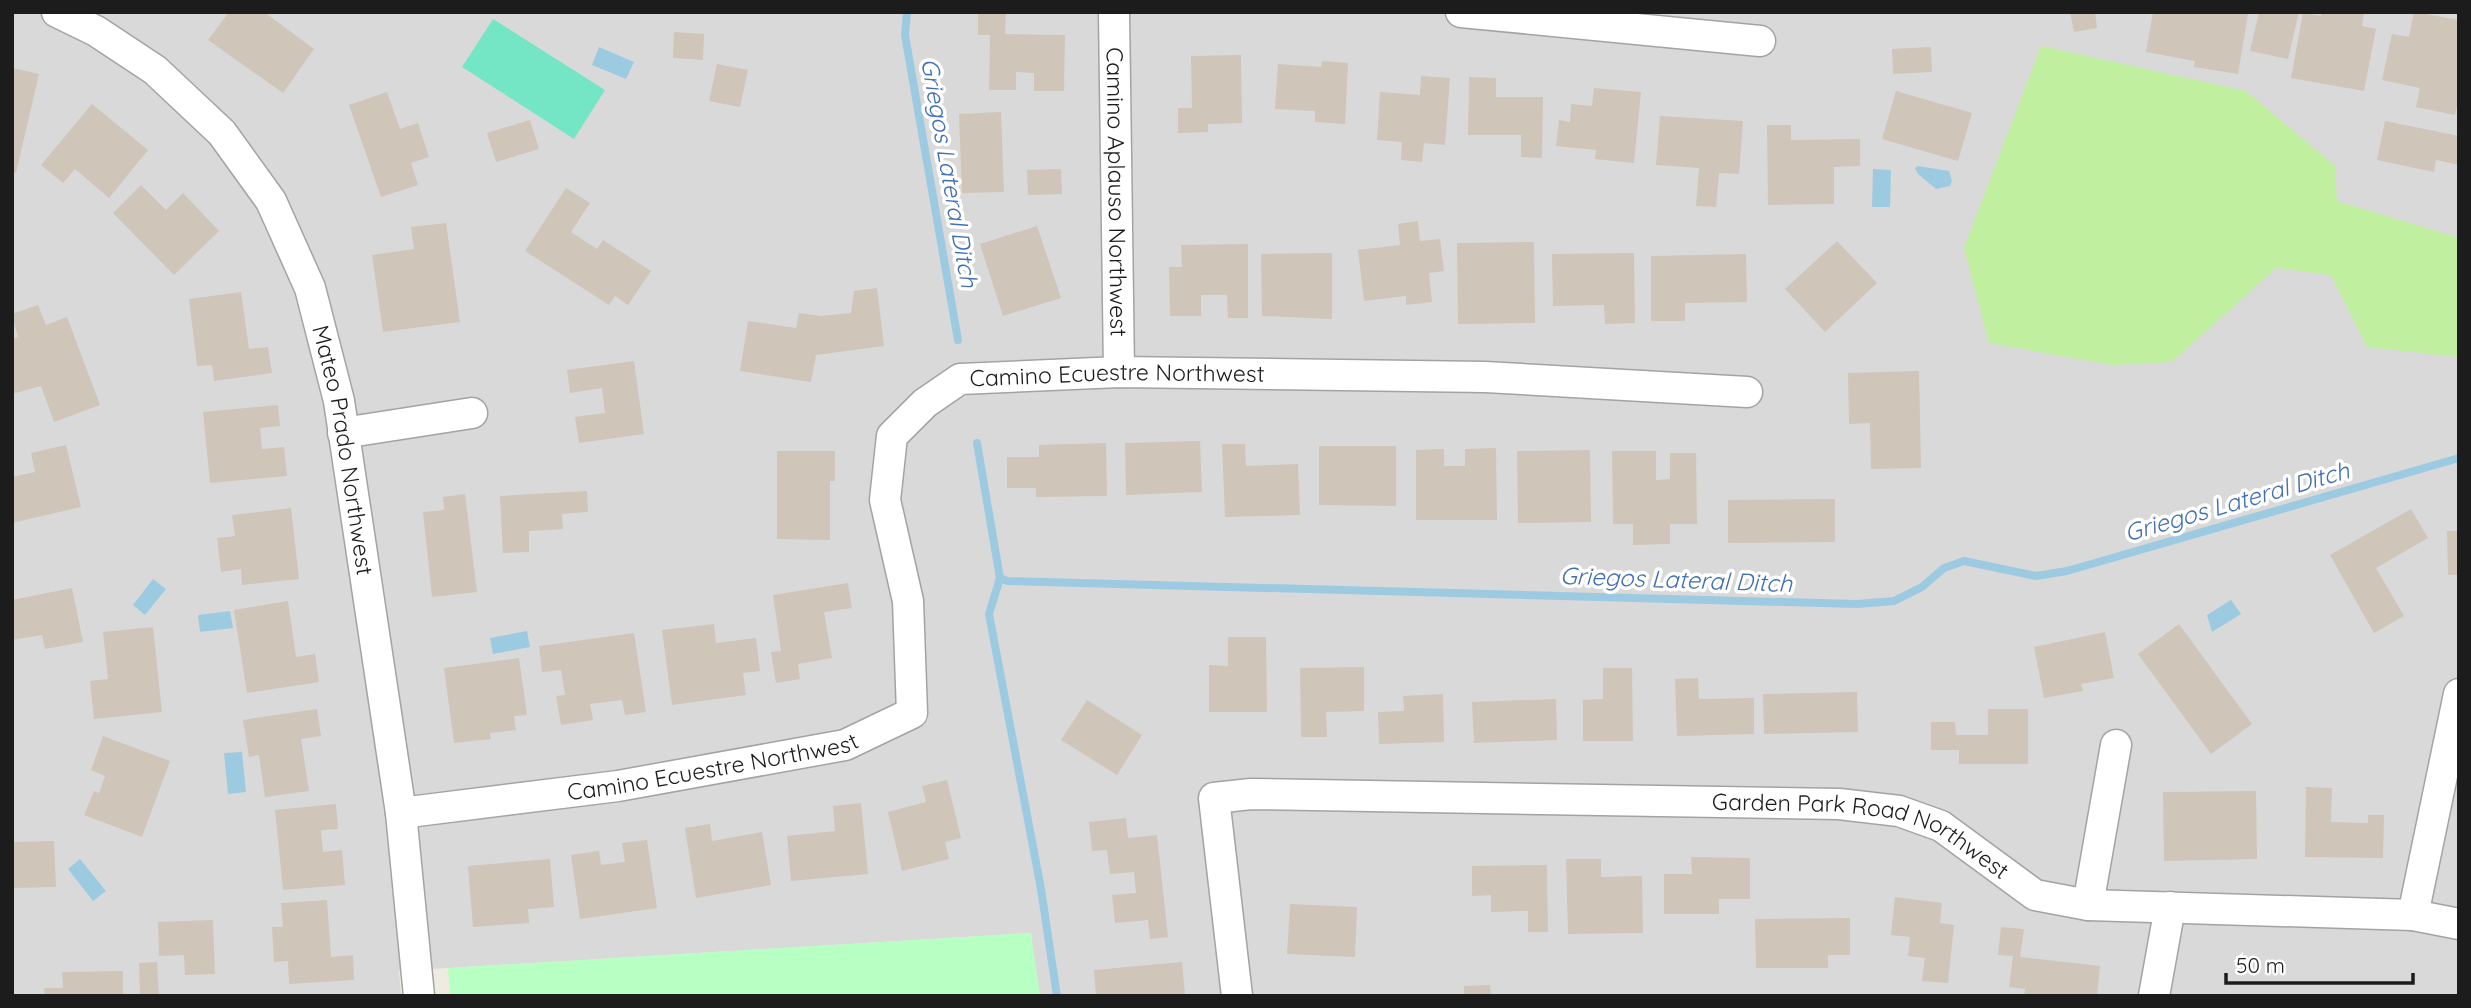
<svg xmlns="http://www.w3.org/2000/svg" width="2471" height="1008" font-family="Quicksand,sans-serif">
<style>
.residential{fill:#dad9d9}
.grass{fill:#c0efa0}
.park{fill:#b7ffc3}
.pitch{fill:#75e6c5}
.water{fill:#9ccbe1}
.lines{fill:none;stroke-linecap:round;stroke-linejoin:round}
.stream{stroke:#9ccbe1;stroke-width:8}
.building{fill:#cfc5b9}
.minor-casing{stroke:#a3a3a3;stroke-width:33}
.minor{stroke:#fff;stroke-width:30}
.labels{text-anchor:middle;stroke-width:7;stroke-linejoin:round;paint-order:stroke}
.street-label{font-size:23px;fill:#1c1c1c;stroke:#fff}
.water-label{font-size:24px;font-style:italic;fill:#406fb4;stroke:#fff}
</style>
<rect width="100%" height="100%" fill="#efebe0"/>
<!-- residential -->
<path class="residential" d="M12,12H2459V996H1040L1030,933L399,971L401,996H12Z"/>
<!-- grass -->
<path class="grass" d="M2041,46L2246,91L2335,166L2337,201L2459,238V357L2367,347L2331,275L2276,268L2172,362L2112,365L1989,343L1964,248Z"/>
<!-- park -->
<path class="park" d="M1031,933L1040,996H450L448,968Z"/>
<!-- pitch -->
<path class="pitch" d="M493,19L605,90L574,139L462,67Z"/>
<!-- water -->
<path class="water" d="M599,47L634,62L626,79L592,65Z
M1918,166L1949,171L1952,181L1950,186L1936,189L1918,174L1915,168Z
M1873,169L1891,170L1890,207H1872Z
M153,579L166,589L145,615L133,605Z
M2231,600L2241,614L2212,632L2207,615Z
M230,611L233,628L200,632L198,615Z
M527,631L530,647L493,654L490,638Z
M242,752L246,792L228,794L224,753Z
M80,859L106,891L93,901L68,869Z"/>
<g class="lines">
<!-- stream -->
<path class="stream" d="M907,12L905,35L958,340
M977,443L1000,578L1007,581L1857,604L1894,601L1922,587L1944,568L1964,561L2036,576L2067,571L2459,458
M1000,578L989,614L1041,889L1057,996"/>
</g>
<!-- building -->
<path class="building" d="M229,12H264L314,49L283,93L208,40Z
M978,12H1006L1005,34L1065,35L1064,91H1034V73L1016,72V90H989L990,35H978Z
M2070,12H2095L2097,28L2074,32Z
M2153,12L2248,14L2238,74L2194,67L2195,61L2146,52Z
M2259,12H2299L2288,59L2250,51Z
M2322,12H2364L2362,26L2376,29L2364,91L2291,78L2303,13L2321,16Z
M2414,12L2459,20V96L2455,115L2416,107L2420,88L2382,80L2392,34L2409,37Z
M674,32L704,34L703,60L673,58Z
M1931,47L1932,72L1893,74L1892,49Z
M1241,55L1242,123L1208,124V132L1178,133V108H1192L1191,56Z
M1322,61L1348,63L1345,124L1315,122V111L1275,109L1278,64L1321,67Z
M717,64L748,70L740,107L709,101Z
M12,68L39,74L16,173L12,172Z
M1421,76L1450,78L1445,145L1424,143L1422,162L1401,160L1402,142L1377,140L1380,92L1420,95Z
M1469,77L1496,78V97H1543L1542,158L1521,157V135H1468Z
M1594,88L1641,92L1634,163L1595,159L1596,150L1556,146L1559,120L1570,122L1571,104L1592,106Z
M1896,91L1972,113L1958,161L1882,139Z
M387,92L400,129L418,123L429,157L411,163L418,185L381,197L349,105Z
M92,104L148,150L109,198L75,169L63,183L41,165Z
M1001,112L1004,192L962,193L959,114Z
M1660,116L1743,121L1739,174L1719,173L1716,207L1696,206L1699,168L1656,165Z
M530,120L539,149L496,162L487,133Z
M2385,121L2459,136V165L2436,160L2434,172L2377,160Z
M1767,125H1791V140L1860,139V166L1834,167V204L1768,205Z
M1061,169L1062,194L1028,195L1027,170Z
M141,185L166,210L183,193L219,231L174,275L113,213Z
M566,188L590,203L571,232L597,249L603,240L651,271L628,305L615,296L609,305L525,251Z
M1418,221L1420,241L1440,239L1444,271L1429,273L1432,302L1406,305V296L1364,301L1358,250L1400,245L1398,224Z
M446,223L460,322L383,332L372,255L414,249L411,227Z
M1037,226L1061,298L1003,316L980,244Z
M1837,241L1877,283L1825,332L1785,289Z
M1534,242L1535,323L1458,324L1457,243Z
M1248,244V318H1228L1227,295H1201V316H1170L1169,267H1182L1181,245Z
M1332,253V319L1262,316L1261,254Z
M1634,253L1635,323L1605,324L1604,305L1553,306L1552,254Z
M1746,254L1747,302L1685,303V321H1651V256Z
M877,288L884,346L816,355L811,382L740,371L748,321L796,328L799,313L821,316L851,313L854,291Z
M241,292L249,349L268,347L272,373L214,381L212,365L197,366L189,299Z
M38,305L46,325L67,317L100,405L54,422L41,386L12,394V339L18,337L12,314Z
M634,361L644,434L579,443L575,417L605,413L602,388L570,393L567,370Z
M1919,371L1921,468L1871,469L1870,423L1849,424L1848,373Z
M278,405L280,426L260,428L262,449L284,447L287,476L210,483L203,412Z
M1200,441L1202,492L1126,495L1125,443Z
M1106,443L1107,496L1036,497V488H1007V457H1039V445Z
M1222,444H1245L1246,466L1298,464L1300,515L1225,517Z
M66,445L81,507L12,523V477L35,472L31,453Z
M1319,446H1396V506L1319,505Z
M1496,448L1497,520H1416V450L1444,449V466H1465V449Z
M1590,450L1591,522L1518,523L1517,451Z
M777,451H835V481H830V540L777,539Z
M1612,451H1656V480L1670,479V453H1696L1697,524H1670V544L1633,545V524H1613Z
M587,491L588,512L562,514L563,529L529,531V552L503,553L500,496Z
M465,494L477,592L432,597L423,512L444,510L443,497Z
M1835,499V542L1728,543V500Z
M291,508L299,579L242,585L241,569L221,572L217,538L235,536L232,515Z
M2411,509L2428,538L2376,568L2404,616L2374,633L2330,555Z
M2447,531H2459V575H2448Z
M848,583L852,608L824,612L832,658L798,664L800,679L776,683L771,652L781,651L773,595Z
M72,588L83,642L45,649L42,635L12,640V600Z
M288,601L296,657L315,654L319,682L247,693L234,610Z
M714,624L716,643L756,638L760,671L743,673L746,695L672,705L662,630Z
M2179,624L2252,724L2211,754L2138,654Z
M153,627L162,712L94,719L90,681L108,679L103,632Z
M2105,632L2114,678L2081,684L2083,691L2044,698L2034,647Z
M634,633L646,712L625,715L622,700L590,704L593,720L561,725L556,696L565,695L561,670L542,672L539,646Z
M1228,637H1266L1267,712H1209V665L1228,666Z
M519,658L527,715L514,716L516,730L490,733L491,739L454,743L444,668Z
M1364,667V711L1326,712L1327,737H1301L1300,668Z
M1603,668H1632L1633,741H1583V700L1603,699Z
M1698,678L1699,699L1754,698V734L1677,736L1675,679Z
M1857,692L1858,732L1764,734L1763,694Z
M1443,694L1444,742L1379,744L1378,712L1404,711L1403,696Z
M1556,699L1557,740L1474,743L1472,702Z
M1087,700L1142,735L1117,775L1061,740Z
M317,709L321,736L301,739L309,791L265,797L259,755L249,757L243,720Z
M1988,709H2028V764H1959V750H1931V722H1955L1956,735H1988Z
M103,736L170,761L142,837L84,815L94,791L99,793L105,776L91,770Z
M947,780L961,838L945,842L949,859L902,871L888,812L926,802L922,786Z
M2306,787L2332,788L2331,822L2368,823V815H2384L2383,858L2305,857Z
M2256,791L2257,859L2164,861L2163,792Z
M861,803L868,874L791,881L787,836L835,831L833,806Z
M336,804L338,829L321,830L323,852L342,850L345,885L283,890L275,810Z
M1126,818L1128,838L1157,835L1168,937L1150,939L1148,920L1115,923L1112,895L1136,893L1134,872L1110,874L1107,850L1092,851L1089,822Z
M710,824L712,841L762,832L771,885L696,898L685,828Z
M647,840L657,908L580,919L571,855L599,851L601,865L625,862L622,843Z
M54,841L56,887L12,888V842Z
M1691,857L1750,858V899H1719V914H1664V874H1692Z
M550,859L554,907L528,909L529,923L473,927L468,866Z
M1566,859H1601V877L1642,876L1643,933L1568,934Z
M1547,865L1548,932H1528V911L1491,912V895L1472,896V866Z
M1895,897L1942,903L1940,923L1954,925L1948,983L1922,981L1925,958L1908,956L1910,937L1891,935Z
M327,900L331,957L353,955L354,980L289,984L288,961L274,962L272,927H283L281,903Z
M1290,904L1357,907L1355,957L1287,954Z
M1850,918V955H1828V968H1756L1755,919Z
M213,920L215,974L185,975L184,955L159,956L158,922Z
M2001,927L2024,929L2020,957L2100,966L2097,996H2024L2025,989L2009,987L2013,956L1998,955Z
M157,962L159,996H140L139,963Z
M1182,962L1185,996H1096L1094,970Z
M123,971V996H45L44,988H63L62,972Z
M1490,985L1491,996H1464V986Z"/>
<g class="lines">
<!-- minor casing -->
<g class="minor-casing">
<g id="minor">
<path id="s1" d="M57,12L96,31L155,70L222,133L271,201L310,288L339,401L401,813L419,996"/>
<path id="s2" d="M1114,12L1119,372"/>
<path d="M1461,12L1760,41"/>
<path d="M343,433L472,413"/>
<path id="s3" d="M401,813L618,786L845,745L912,713L908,601L885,500L892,436L925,403L960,379L1119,372L1485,377L1747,392"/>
<path d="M2088,905L2116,745"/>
<path d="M2413,915L2459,694"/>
<path id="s4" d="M1237,996L1214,798L1251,794L1839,804L1899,811L1941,826L2035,895L2088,905L2413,915L2459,924"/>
<path d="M2154,996L2170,907"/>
</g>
</g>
<!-- minor -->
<use href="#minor" class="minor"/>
</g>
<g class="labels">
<!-- street labels -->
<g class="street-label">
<text dy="8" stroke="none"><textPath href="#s2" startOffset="180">Camino Aplauso Northwest</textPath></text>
<text dy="8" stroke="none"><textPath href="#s3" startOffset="1050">Camino Ecuestre Northwest</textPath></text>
<text dy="8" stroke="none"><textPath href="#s1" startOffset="551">Mateo Prado Northwest</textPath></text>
<text dy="8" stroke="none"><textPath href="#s3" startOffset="315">Camino Ecuestre Northwest</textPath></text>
<text dy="8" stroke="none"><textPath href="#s4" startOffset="854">Garden Park Road Northwest</textPath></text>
</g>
<!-- water labels -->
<g class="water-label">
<text transform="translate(949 173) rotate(80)" y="8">Griegos Lateral Ditch</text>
<text transform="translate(2237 502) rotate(-16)" y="8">Griegos Lateral Ditch</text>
<text transform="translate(1676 580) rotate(2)" y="8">Griegos Lateral Ditch</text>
</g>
</g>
<!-- border -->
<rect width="2471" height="1008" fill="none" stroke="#1c1c1c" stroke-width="28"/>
<!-- scale -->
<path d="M2226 973v10h187v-10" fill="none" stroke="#1c1c1c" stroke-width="3.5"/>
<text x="2236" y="973" font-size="21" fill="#1c1c1c" stroke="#ffffff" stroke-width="5" paint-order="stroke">50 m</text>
</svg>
